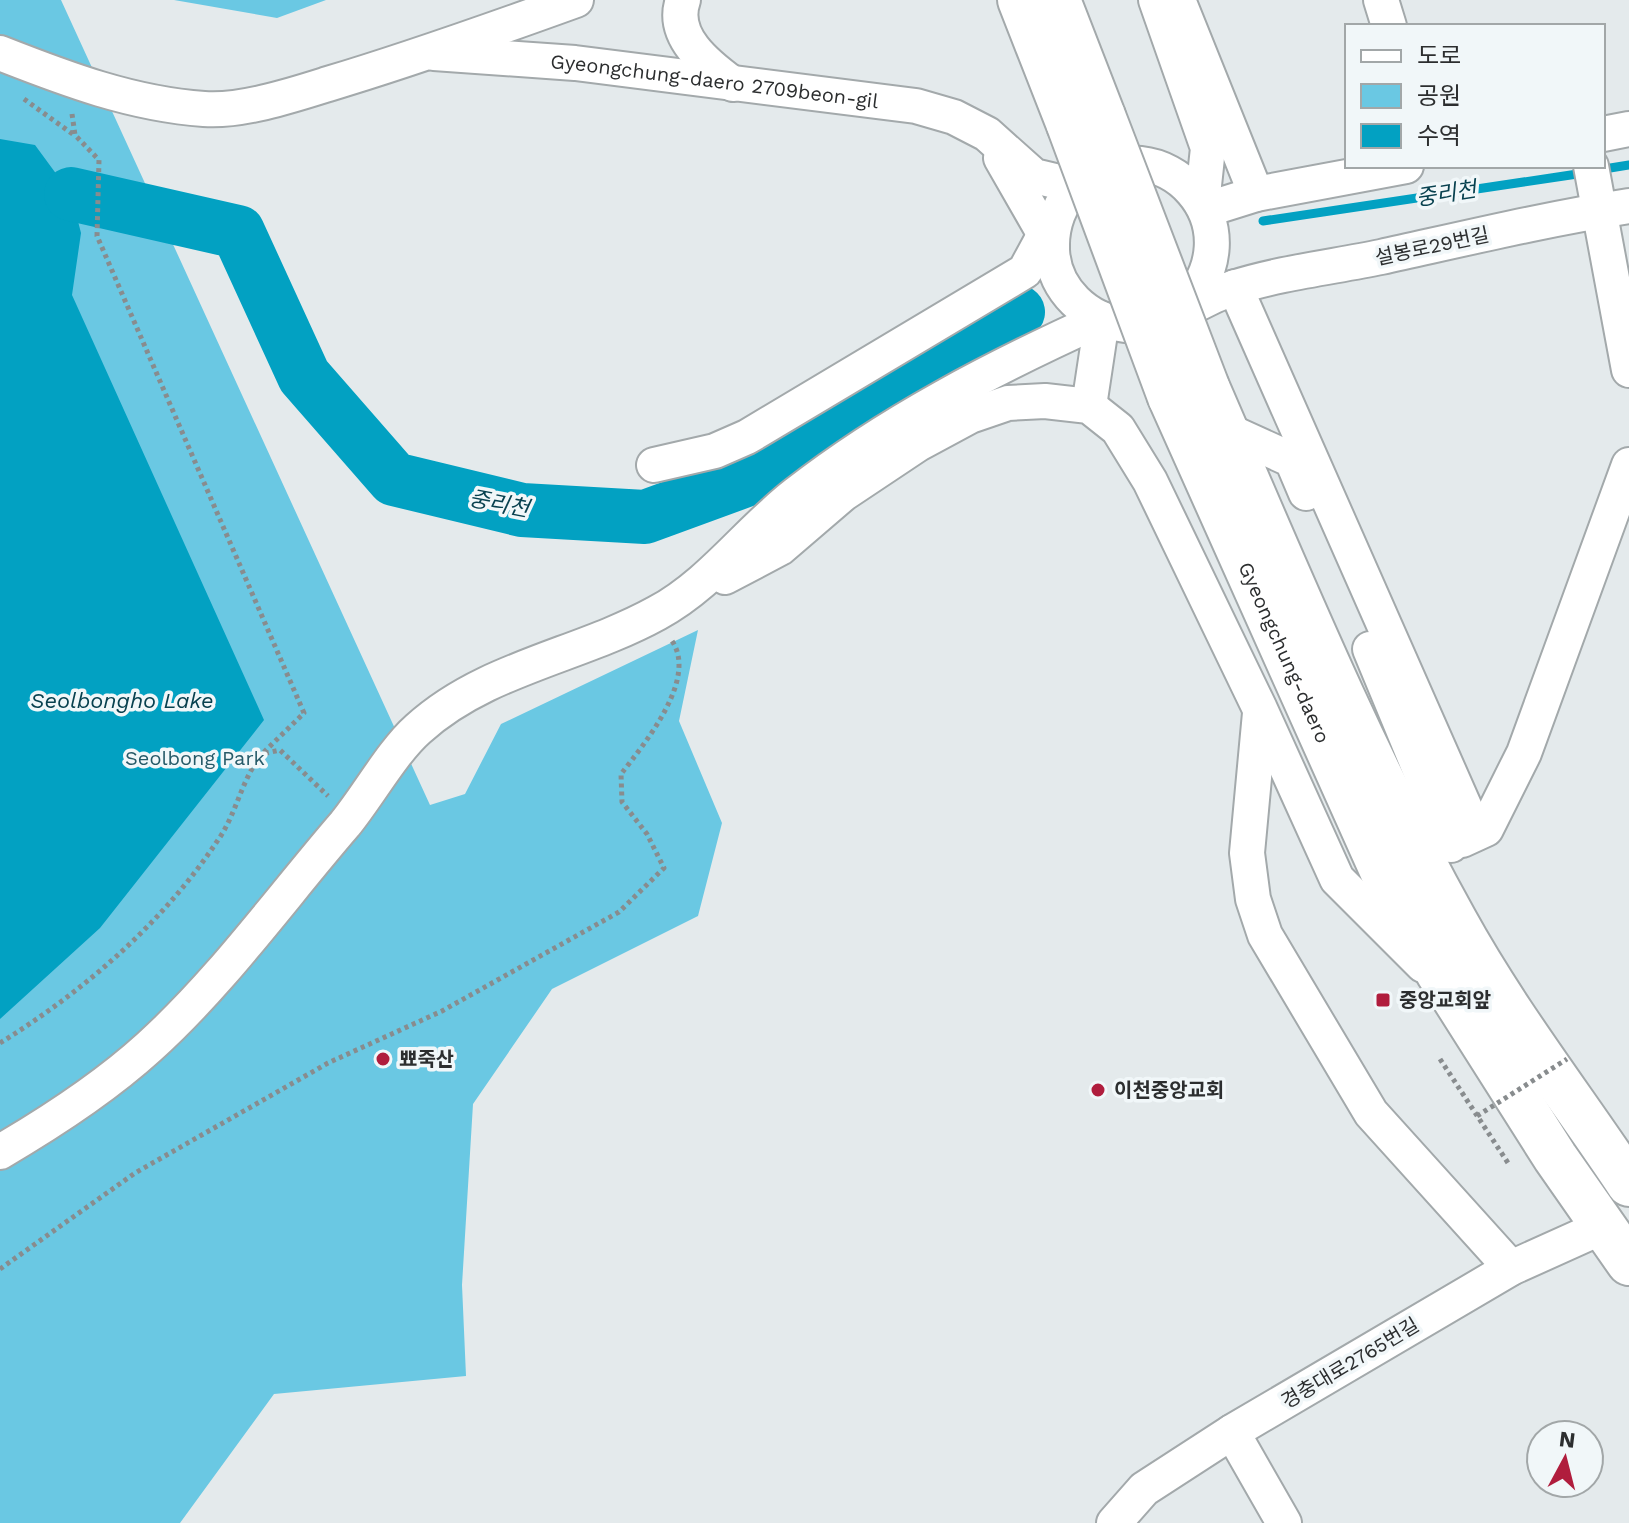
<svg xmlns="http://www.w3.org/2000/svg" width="1629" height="1523" font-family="'Work Sans','Noto Sans KR',sans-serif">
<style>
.green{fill:#6ac8e3}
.water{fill:#02a1c2}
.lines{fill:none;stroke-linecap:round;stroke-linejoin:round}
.stream{stroke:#02a1c2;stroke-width:9}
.river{stroke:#02a1c2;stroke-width:54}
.minor-casing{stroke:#a3a9ab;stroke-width:38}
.major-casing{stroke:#a3a9ab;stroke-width:48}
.path{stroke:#888c8e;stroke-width:5;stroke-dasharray:4 4;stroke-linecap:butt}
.minor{stroke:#fff;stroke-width:34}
.major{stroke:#fff;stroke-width:44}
.major-bridge-casing{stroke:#a3a9ab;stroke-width:48;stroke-linecap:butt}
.path-bridge{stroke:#888c8e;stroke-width:5;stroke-dasharray:4 4;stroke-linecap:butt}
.major-bridge{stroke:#fff;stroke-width:44}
.poi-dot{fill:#b01d3d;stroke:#f1f7f9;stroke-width:3}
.labels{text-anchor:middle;stroke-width:7;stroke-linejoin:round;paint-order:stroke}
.street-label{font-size:20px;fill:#2c2e2f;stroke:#f1f7f9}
.park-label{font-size:20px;fill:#265a68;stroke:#f1f7f9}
.poi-label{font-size:20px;font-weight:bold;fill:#2c2e2f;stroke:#f1f7f9;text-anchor:start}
.water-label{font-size:22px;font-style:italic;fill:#08414f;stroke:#f1f7f9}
</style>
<rect width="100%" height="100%" fill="#e4eaec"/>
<!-- green -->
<path class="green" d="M0,0H61L430,805L465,794L501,724L698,630L679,721L722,823L698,916L552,989L473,1104L462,1285L466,1376L274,1394L180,1523H0Z
M174,0H326L277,18Z"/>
<!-- water -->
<path class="water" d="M0,139L35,145L71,194L81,233L72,295L264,720L100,928L0,1019Z"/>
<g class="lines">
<!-- stream -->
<path class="stream" d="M1598,170L1629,165
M1263,221L1584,173"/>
<!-- river -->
<path class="river" d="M71,194L238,232L304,376L394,479L522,510L645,517L773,470L1018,312"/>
<!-- minor casing -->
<g class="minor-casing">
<g id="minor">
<path d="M683,0C670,36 707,65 733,84"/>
<path d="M1156,0L1208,148L1202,204"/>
<path d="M1178,0L1256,194"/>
<path d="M1381,0L1389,26"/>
<path d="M0,53C66,79 132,104 204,109C241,112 293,95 328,84C412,59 493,30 576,0"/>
<path id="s1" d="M434,53L575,63L916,106L954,117L987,134L1034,176L1076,186"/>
<path d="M1603,134L1629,129"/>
<path d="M1001,158L1052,247"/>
<path d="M1591,166L1629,370"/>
<path d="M1205,210L1256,194L1406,166"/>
<path d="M1235,287L1476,833"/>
<path d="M1178,312C1268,228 1159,116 1078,185C1059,201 1051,227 1052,250C1054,290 1087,321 1126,325C1164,329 1199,299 1233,288C1280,273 1332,267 1381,257C1463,239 1546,219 1629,206"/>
<path d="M1089,406L1102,320"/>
<path d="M1226,430L1292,460L1306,493"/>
<path d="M654,465L715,451L747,437L1025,271L1045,234"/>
<path d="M725,577L780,548L843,494L918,444L970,416L1008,403L1045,401L1089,406L1118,429L1150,481L1260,709L1337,879L1423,965"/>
<path d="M1370,649L1451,845"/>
<path d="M1260,713L1247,853L1253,899L1265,935L1371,1113L1511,1268"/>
<path d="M1462,840L1486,829L1524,753L1629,465"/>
<path d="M0,1152C53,1121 104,1088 149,1047C222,981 281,898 345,824C368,796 392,752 418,729C485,668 579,656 657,613C711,584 748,531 796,494C888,422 995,367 1101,319"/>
<path d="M1232,1432L1284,1523"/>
<path d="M1114,1523L1144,1489L1232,1432L1511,1268L1602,1227"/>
</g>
</g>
<!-- major casing -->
<g class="major-casing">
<g id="major">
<path d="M1020,0L1069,125"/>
<path d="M1058,0L1103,116"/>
<path d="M1207,387C1285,567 1360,750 1455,921C1505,1012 1571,1097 1629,1184"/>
<path id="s2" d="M1170,397L1384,875L1439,974L1555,1157L1629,1263"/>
</g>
</g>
<!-- path -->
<path class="path" d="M24,99L74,135
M72,114L75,135L99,160L97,236L304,713L262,754
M0,1043C84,991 163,923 218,840C237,813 241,780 262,754L280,750L328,796
M1440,1059L1510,1166
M0,1269L135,1173L328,1063L442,1011L619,912L664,868L647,834L622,802L621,774C645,743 698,679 672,641"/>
<!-- minor -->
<use href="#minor" class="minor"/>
<!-- major -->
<use href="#major" class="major"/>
<!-- major-bridge casing -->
<g class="major-bridge-casing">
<path id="major-bridge" d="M1103,116L1207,387
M1069,125L1170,397"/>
</g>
<!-- path-bridge -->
<path class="path-bridge" d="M1477,1116L1567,1059"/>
<!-- major-bridge -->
<use href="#major-bridge" class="major-bridge"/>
</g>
<!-- markers -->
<g class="poi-dot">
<rect x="1375" y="992" width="16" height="16" rx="4"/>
<circle cx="383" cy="1059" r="8"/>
<circle cx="1098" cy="1090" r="8"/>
</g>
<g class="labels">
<!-- street labels -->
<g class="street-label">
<text dy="7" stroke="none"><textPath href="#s1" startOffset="282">Gyeongchung-daero 2709beon-gil</textPath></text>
<text transform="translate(1432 246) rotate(-12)" y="7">설봉로29번길</text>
<text dy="7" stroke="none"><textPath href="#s2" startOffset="280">Gyeongchung-daero</textPath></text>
<text transform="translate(1350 1363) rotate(-31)" y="7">경충대로2765번길</text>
</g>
<!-- park labels -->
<g class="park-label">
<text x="195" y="765">Seolbong Park</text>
</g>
<!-- poi labels -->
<g class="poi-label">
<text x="1399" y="1007">중앙교회앞</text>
<text x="399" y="1066">뾰죽산</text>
<text x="1114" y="1097">이천중앙교회</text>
</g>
<!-- water labels -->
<g class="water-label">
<text transform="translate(1446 193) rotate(-9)" y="8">중리천</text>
<text transform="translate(499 503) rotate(11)" y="8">중리천</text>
<text x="122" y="708">Seolbongho Lake</text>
</g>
</g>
<!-- legend -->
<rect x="1345" y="24" width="260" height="144" fill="#f1f7f9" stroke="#a2a7a8" stroke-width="2"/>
<rect x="1361" y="50" width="40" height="12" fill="#ffffff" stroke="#a2a7a8" stroke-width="2"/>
<text x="1417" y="64" font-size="24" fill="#2c2e2f">도로</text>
<rect x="1361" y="84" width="40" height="24" fill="#6ac8e3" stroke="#a2a7a8" stroke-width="2"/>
<text x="1417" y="104" font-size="24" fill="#2c2e2f">공원</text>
<rect x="1361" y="124" width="40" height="24" fill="#02a1c2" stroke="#a2a7a8" stroke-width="2"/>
<text x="1417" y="144" font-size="24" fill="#2c2e2f">수역</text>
<!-- north arrow -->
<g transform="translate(1565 1459) rotate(7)"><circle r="38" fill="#f1f7f9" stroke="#a2a7a8" stroke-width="2"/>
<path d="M0-6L14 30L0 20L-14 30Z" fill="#b01d3d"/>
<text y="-12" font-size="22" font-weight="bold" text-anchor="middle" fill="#2c2e2f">N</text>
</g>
</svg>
